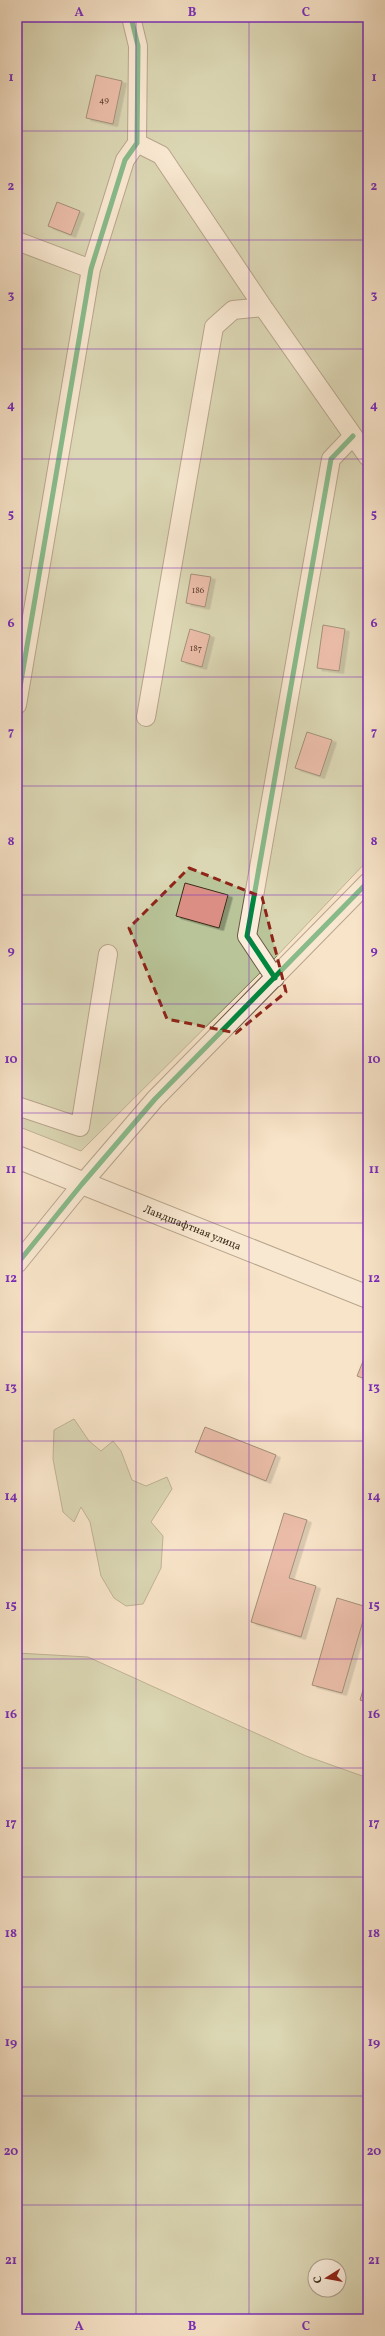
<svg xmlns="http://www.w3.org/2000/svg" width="385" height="2336" font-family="Vollkorn,serif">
  <defs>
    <filter id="shadow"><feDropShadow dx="4.5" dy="2.5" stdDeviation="0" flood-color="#0004"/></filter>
  </defs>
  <rect width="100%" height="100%" fill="#f8e4c9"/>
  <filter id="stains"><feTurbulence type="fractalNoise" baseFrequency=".005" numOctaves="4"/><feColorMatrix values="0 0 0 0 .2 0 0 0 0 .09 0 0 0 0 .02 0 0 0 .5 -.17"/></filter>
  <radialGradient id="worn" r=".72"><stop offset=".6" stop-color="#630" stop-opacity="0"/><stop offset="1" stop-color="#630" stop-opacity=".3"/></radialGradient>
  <path fill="#b9c599" stroke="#7a7859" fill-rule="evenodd" d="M17 17H368V860L274 959 81 1151 17 1126Z
    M74 1419 89 1441 101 1451 113 1441 121 1451 132 1480 146 1486 167 1477 172 1489 151 1522 163 1536 161 1568 143 1604 126 1606 114 1598 101 1576 90 1522 81 1507 74 1522 63 1512 53 1459 54 1430Z
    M17 1653 88 1657 306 1756 368 1778V2319H17ZM315 2266H339V2290H315Z"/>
  <path fill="#db8f84" stroke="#3b2c19" filter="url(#shadow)" d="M96 75 122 81 113 124 86 118Z
    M57 202 80 211 71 235 48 226Z
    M191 574 211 577 205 607 186 603Z
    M323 625 345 629 339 671 317 668Z
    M190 629 210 635 202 667 181 661Z
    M307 732 332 740 320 776 295 768Z
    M185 883 228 895 219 928 176 916Z
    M368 1349V1380L357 1376Z
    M205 1427 276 1455 266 1481 195 1452Z
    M284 1513 307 1520 289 1578 316 1586 301 1637 251 1622Z
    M337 1598 367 1607 342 1693 312 1685Z
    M368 1674V1703L360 1700Z"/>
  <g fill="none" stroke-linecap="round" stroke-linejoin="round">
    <defs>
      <path id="minor" d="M137 143 161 155 263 307 368 457
        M17 241 91 269
        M17 705 91 269 125 160 137 143 138 46 131 17
        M146 717 214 327 233 310 263 307
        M275 978 247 936 331 459 353 436
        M17 1106 80 1127 108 954
        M17 1264 82 1184 155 1099 368 882"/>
      <g id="tertiary">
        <path id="s1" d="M17 1157 368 1297"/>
      </g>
    </defs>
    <use href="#minor" stroke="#6a5a45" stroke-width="20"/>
    <use href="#tertiary" stroke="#6a5a45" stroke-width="24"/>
    <use href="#minor" stroke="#faeddc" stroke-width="18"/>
    <use href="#tertiary" stroke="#faeddc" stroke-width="22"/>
    <defs>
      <path id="cycleway" d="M17 705 91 269 125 160 137 143 138 46 131 17
        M275 978 247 936 331 459 353 436
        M17 1264 82 1184 155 1099 368 882"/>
    </defs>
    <use href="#cycleway" stroke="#faeddc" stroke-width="8"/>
    <use href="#cycleway" stroke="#00873e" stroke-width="5"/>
  </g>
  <path d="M0 0H385V2336H0ZM189 868 262 897 286 992 236 1033 167 1019 129 928Z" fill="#f8e4c9" fill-opacity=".55" fill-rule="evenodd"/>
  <path fill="none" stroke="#8f2418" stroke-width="3" stroke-dasharray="8 5" stroke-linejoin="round" d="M189 868 262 897 286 992 236 1033 167 1019 129 928Z"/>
  <path fill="none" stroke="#7b2cbf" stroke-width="1" stroke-opacity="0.55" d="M136 17V2319M249 17V2319M17 131H368M17 240H368M17 349H368M17 459H368M17 568H368M17 677H368M17 786H368M17 895H368M17 1004H368M17 1113H368M17 1223H368M17 1332H368M17 1441H368M17 1550H368M17 1659H368M17 1768H368M17 1877H368M17 1987H368M17 2096H368M17 2205H368"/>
  <g text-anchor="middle" stroke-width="4" stroke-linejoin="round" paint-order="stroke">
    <g font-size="9" fill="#634534">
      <text x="104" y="103">49</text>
      <text x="198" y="593">186</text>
      <text x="196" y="651">187</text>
    </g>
    <g font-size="11" fill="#3b2c19" stroke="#faeddc">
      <text dy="4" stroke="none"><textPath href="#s1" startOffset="189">Ландшафтная улица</textPath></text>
    </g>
  </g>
  <rect width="385" height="2336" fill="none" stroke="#f8e4c9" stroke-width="44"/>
  <g transform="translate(327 2278) rotate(259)"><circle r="19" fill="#faeddc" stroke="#aea08e"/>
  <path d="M0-3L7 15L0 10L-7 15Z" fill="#8f2418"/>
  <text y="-6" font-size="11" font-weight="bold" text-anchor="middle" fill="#3b2c19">С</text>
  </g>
  <rect x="22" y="22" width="341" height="2292" fill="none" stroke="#7b2cbf" stroke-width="1.5"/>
  <g font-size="13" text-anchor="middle" font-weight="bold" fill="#7b2cbf">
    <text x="79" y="16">A</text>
    <text x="192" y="16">B</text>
    <text x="306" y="16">C</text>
    <text x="11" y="81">1</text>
    <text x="374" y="81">1</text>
    <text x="11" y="190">2</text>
    <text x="374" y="190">2</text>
    <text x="11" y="299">3</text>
    <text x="374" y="299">3</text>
    <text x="11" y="409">4</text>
    <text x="374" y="409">4</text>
    <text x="11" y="518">5</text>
    <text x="374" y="518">5</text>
    <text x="11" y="627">6</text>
    <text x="374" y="627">6</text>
    <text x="11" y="736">7</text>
    <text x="374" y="736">7</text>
    <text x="11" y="845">8</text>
    <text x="374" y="845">8</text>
    <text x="11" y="954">9</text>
    <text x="374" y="954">9</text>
    <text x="11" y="1063">10</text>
    <text x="374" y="1063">10</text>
    <text x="11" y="1173">11</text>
    <text x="374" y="1173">11</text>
    <text x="11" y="1282">12</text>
    <text x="374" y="1282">12</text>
    <text x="11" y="1391">13</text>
    <text x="374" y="1391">13</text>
    <text x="11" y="1500">14</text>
    <text x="374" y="1500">14</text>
    <text x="11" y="1609">15</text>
    <text x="374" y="1609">15</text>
    <text x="11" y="1718">16</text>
    <text x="374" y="1718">16</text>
    <text x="11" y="1827">17</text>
    <text x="374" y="1827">17</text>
    <text x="11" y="1937">18</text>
    <text x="374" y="1937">18</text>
    <text x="11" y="2046">19</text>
    <text x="374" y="2046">19</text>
    <text x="11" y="2155">20</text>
    <text x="374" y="2155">20</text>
    <text x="11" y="2264">21</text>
    <text x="374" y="2264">21</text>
    <text x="79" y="2330">A</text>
    <text x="192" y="2330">B</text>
    <text x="306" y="2330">C</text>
  </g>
  <rect width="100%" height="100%" filter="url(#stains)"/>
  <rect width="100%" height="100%" fill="url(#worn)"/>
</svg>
